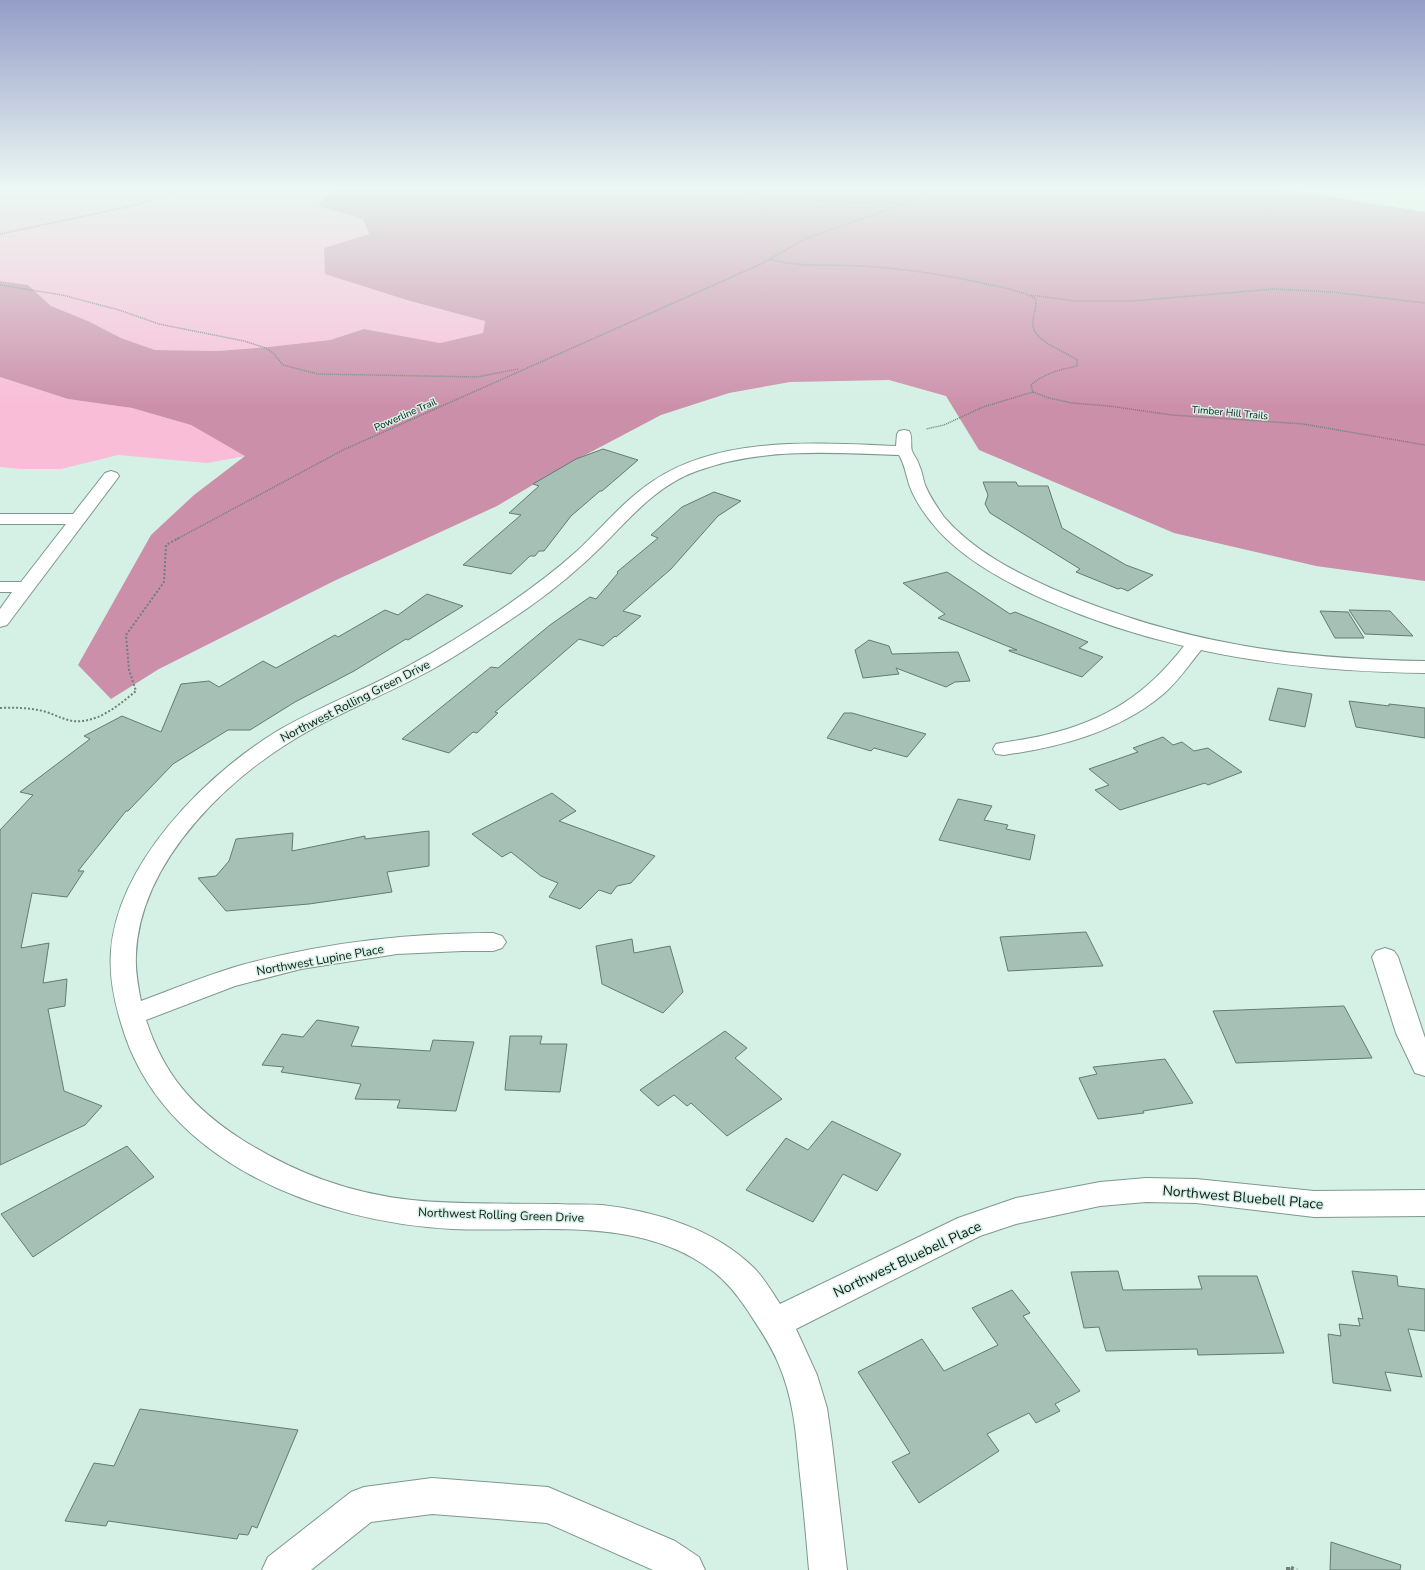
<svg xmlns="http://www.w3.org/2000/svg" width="1425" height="1570" font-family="'Nunito Sans',sans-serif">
  <rect width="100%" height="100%" fill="#d5f0e5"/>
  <path fill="#f9bdd7" d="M0 188H334L319 206 363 219 369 234 324 248 410 301 485 321 483 333 440 343 364 329 330 340 268 347 217 351 155 350 121 338 88 321 51 306 28 285 0 281Z
    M0 377 68 399 132 408 191 425 246 456 207 463 118 455 61 469H21L0 467Z"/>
  <path fill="#cc8faa" d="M1277 188 1425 212V581L1316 566 1174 533 979 450 946 396 889 380 790 382 729 393 661 415 570 463 497 506 334 581 159 669 111 699 78 665 151 535 194 495 245 456 191 425 132 408 68 399 0 377V281L28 285 51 306 88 321 121 338 155 350 217 351 268 347 330 340 364 329 440 343 483 333 485 321 410 301 325 274 324 248 369 234 363 219 318 206 334 188Z"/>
  <path fill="#a6c0b5" stroke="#637c72" d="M603 449 638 460 602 491H600L571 516 544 551H539L535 556H530L511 574 463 565 521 515 509 513 539 486 533 484 576 459Z
    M983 482H1016L1018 486H1048L1062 528 1126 565 1153 575 1128 591 1121 588 1118 589 1076 572 1080 569 990 513 985 504 988 495Z
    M714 492 741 501 718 516 671 569 623 611 641 616 616 637 615 636 603 646 579 639 495 712 498 713 477 733 473 732 449 753 402 739 491 667 498 668 550 625 590 597 596 599 618 573 617 572 658 538 651 535 682 507Z
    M947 572 1010 614 1015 612 1088 642 1079 648 1103 657 1082 677 1009 651V650H1017L938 618 945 614 903 583Z
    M427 594 463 606 408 640 406 639 354 671 295 702 250 730H228L173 764 128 811H126L78 871H84L67 897 32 893 21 948 49 943 43 983 67 979 65 1006 48 1009 64 1091 102 1106 85 1125 0 1165V830L33 795 20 792 90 739 84 736 122 716 161 732 181 684 209 681 219 687 263 661 276 668 335 635 338 637 385 610 398 615Z
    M1349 610 1390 611 1413 636 1365 634Z
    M1320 611 1348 612 1364 638H1335Z
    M869 640 889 646 892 654 958 652 970 681 955 682 946 687 896 668 899 674 863 678 855 650Z
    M1278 688 1312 694 1305 727 1269 720Z
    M1349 701 1389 706V704L1425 708V738L1356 727Z
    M844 713H852L926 734 907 757 874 748 871 751 827 738Z
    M1163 737 1173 745 1182 742 1194 751 1208 748 1242 772 1208 785 1205 783 1120 810 1095 790 1109 785 1089 769 1138 752 1133 748Z
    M552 793 576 811 559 821 655 856 631 883 617 886 611 894 599 890 580 909 549 897 558 883 541 876 511 852 502 857 472 834Z
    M958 799 992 806 984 820 1008 825 1006 829 1035 835 1030 860 939 840Z
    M429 831V866L387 872 392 892 309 904 226 911 198 878 216 876 229 861 236 839 293 833 292 851 365 836V839Z
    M1086 932 1103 966 1008 971 1000 937Z
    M632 939 634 953 670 946 683 992 663 1013 602 984 596 946Z
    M1344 1006 1372 1058 1236 1063 1213 1011Z
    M317 1020 359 1027 351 1046 430 1051 433 1040 474 1042 456 1111 397 1108 400 1100 355 1099 361 1084 281 1072 284 1067 262 1065 282 1034 303 1037Z
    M725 1031 747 1048 735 1058 782 1099 727 1136 691 1103 687 1106 674 1095 658 1106 640 1090Z
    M510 1036H542L540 1044H567L560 1092 505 1090Z
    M1165 1059 1193 1103 1143 1111 1144 1113 1098 1119 1079 1078 1097 1074 1093 1067Z
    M832 1121 901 1154 877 1191 843 1174 813 1222 746 1190 786 1138 808 1150Z
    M127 1146 154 1177 33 1257 1 1214Z
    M1118 1271 1123 1290 1202 1289 1198 1276H1257L1284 1353 1198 1355 1197 1349 1106 1351 1099 1327 1084 1328 1071 1272Z
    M1352 1271 1397 1276 1398 1286 1425 1289V1331L1408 1329 1422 1377 1385 1372 1391 1391 1333 1383 1328 1334 1341 1336 1339 1324 1360 1326 1358 1318 1363 1319Z
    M1012 1290 1030 1313 1023 1316 1080 1391 1055 1404 1060 1411 1036 1423 1029 1413 987 1434 999 1451 919 1503 892 1462 910 1453 858 1372 922 1339 944 1371 998 1345 972 1308Z
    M140 1409 298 1430 257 1528 252 1526 248 1535 239 1534 237 1539 108 1521 106 1526 65 1521 94 1463 114 1466Z
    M1331 1542 1401 1565 1400 1570H1330Z"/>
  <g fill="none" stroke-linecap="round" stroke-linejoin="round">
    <defs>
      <path id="minor" d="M904 430 909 431C913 437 910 445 912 451 914 456 918 460 919 465 922 471 923 479 925 485 930 497 937 507 944 517 974 552 1017 573 1058 591 1181 643 1293 659 1425 661V673C1349 672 1275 666 1201 650 1188 666 1177 683 1161 696 1117 732 1060 747 1004 755L996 754 993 749 996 744C1012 741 1029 739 1045 735 1105 721 1146 695 1184 646 1109 629 979 584 932 523 923 512 915 500 910 487 906 476 905 465 899 455 831 453 762 447 697 471 657 485 631 517 602 546 580 568 557 587 532 605 500 627 467 650 433 669 393 691 350 708 310 730 231 774 140 859 136 955 135 971 138 986 141 1001 173 989 205 976 238 966 321 943 407 933 493 933L502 936 506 942 502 948 493 951H462L397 954 301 969 235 986 146 1020C164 1075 193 1108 241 1139 295 1173 349 1193 412 1200 460 1205 508 1203 557 1204 572 1205 587 1204 602 1205 655 1211 715 1229 754 1268 764 1278 772 1292 780 1304L958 1218 1016 1198 1100 1182 1146 1178 1196 1179 1314 1191 1425 1190V1216L1314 1217 1196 1203 1146 1202 1100 1206 1016 1224 980 1236 796 1329 817 1375 827 1408 832 1443 847 1570H809C806 1535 803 1501 799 1466 796 1432 793 1397 779 1365 771 1345 759 1328 748 1311 738 1296 728 1283 714 1272 640 1214 539 1233 452 1229 320 1222 160 1162 121 1023 114 1000 109 976 111 951 118 863 203 778 274 733 307 713 342 699 377 682 414 664 450 643 485 620 517 599 548 577 577 551 602 528 624 500 653 481 721 435 818 443 896 446L897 434 899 431Z
        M111 471 117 473 119 476 117 479 7 625 0 627V609L12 592H0V582H21L66 524H0V514H73L105 473Z
        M1385 948 1394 951 1398 957 1425 1038V1076L1415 1073 1396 1033 1372 957 1376 951Z
        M432 1478 548 1487 675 1541 699 1557 705 1570H653L547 1523 432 1514 371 1522 311 1570H262L268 1557 351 1492 364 1487Z"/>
    </defs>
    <use href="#minor" stroke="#7f988e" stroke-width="2"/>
    <path stroke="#6e8078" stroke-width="1.5" stroke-dasharray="1 1" stroke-linecap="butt" d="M720 188C781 199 841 204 903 203
      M0 234 136 205 185 188
      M770 259C798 268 829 264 858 266 900 268 941 274 982 283 1000 287 1018 290 1035 298 1038 308 1032 316 1033 326 1035 342 1065 351 1077 360V366C1059 370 1045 373 1031 385L1033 392 983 407 944 425 926 429
      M0 285 62 295 119 310 159 324 244 341 266 348 274 354 283 365 318 374 477 377 518 369
      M1031 295 1075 301H1132L1274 289 1332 292 1425 303
      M1033 392 1049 398 1072 403 1109 406 1172 415 1303 424 1425 445
      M177 539 343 450 761 264 805 239 895 207 938 188"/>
    <path stroke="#6e8078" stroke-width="2" stroke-dasharray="2 2" stroke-linecap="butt" d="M0 708C15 707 29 708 43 711 57 715 68 723 82 721 103 719 120 704 136 691L129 670 126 635 164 582 166 545 179 538"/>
    <path stroke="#6e8078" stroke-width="4" stroke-dasharray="3 3" stroke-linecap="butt" d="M1288 1570V1567L1297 1570"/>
    <use href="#minor" fill="#fff" fill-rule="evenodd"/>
  </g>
  <linearGradient id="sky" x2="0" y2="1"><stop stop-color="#949dc7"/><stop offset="0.46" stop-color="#ecf8f3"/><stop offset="1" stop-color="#ecf8f3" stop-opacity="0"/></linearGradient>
  <rect width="1425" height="408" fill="url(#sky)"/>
  <g text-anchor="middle" stroke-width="3" stroke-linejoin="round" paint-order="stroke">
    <g font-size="10" fill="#0f1915" stroke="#d5f0e5">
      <text transform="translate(1230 412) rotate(5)" y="4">Timber Hill Trails</text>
      <text transform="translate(405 414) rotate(-24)" y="4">Powerline Trail</text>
    </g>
    <g font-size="12" fill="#0f1915" stroke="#d5f0e5">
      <text transform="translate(355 701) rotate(-27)" y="4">Northwest Rolling Green Drive</text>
      <text transform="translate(320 960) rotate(-10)" y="4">Northwest Lupine Place</text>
      <text transform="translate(501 1215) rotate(2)" y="4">Northwest Rolling Green Drive</text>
    </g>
    <g font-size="14" fill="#0f1915" stroke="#d5f0e5">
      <text transform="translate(1243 1197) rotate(5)" y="5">Northwest Bluebell Place</text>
      <text transform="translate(907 1259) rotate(-25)" y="5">Northwest Bluebell Place</text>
    </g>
  </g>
</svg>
